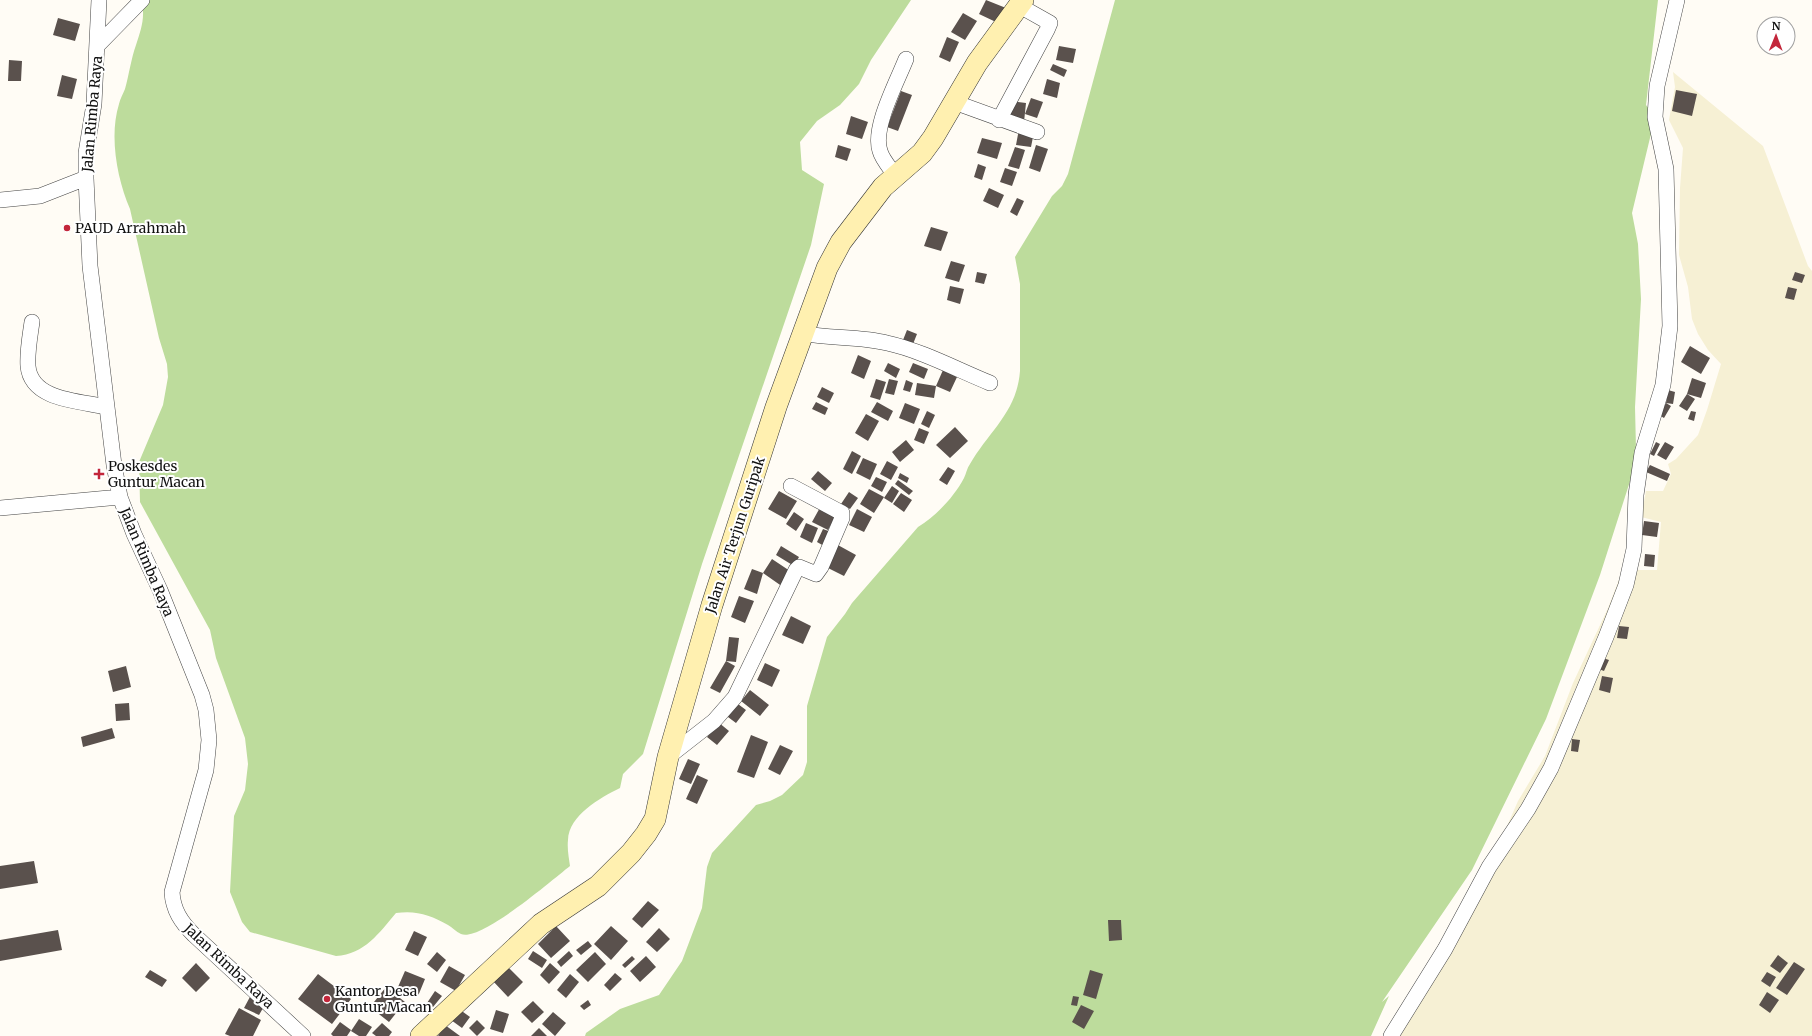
<svg xmlns="http://www.w3.org/2000/svg" width="1812" height="1036" font-family="Merriweather,serif">
  <rect width="100%" height="100%" fill="#fffcf5"/>
  <path fill="#f6f0d4" d="M1673 72 1763 146 1808 266 1812 271V1036H1384L1467 918 1518 801 1545 756 1573 683 1608 608 1622 572 1635 570H1657L1661 522 1641 517 1646 491H1663L1671 474 1668 464 1676 459 1698 435 1707 410 1721 364 1708 350 1698 334 1692 319 1688 287 1679 255 1680 188 1683 148 1669 120 1675 87Z"/>
  <path fill="#bddc9c" d="M141 0H911L871 60 859 84 840 105 817 121 800 142 802 170 824 184 811 245 702 564 643 754 623 774 620 788C600 798 569 815 568 840 567 849 569 858 570 866 552 880 481 942 461 934 456 932 452 927 448 925 431 915 416 910 396 913 379 933 365 954 336 956L250 932 242 922 230 892 234 816 245 790 248 764 245 738 216 658 210 630 140 502 139 462 163 405 168 377 167 364 159 338 130 209C117 179 109 136 119 104 120 99 123 94 125 89 129 75 131 59 136 45 141 30 146 16 141 0Z
    M1115 0H1658L1646 105 1655 117 1632 213 1638 244 1641 299 1635 407 1636 449 1632 475 1600 575 1546 719 1472 870 1382 1002 1389 996 1371 1036H585L586 1033 620 1009 659 995 682 961 702 908 707 867 712 853 756 805 770 801 782 795 803 775 807 762V706L827 637 845 614 852 603 918 527C936 516 954 497 964 478 966 474 967 468 970 464 989 431 1017 412 1020 371V284L1015 257 1052 196 1062 186 1068 174Z"/>
  <path fill="#5a514d" d="M986 0 1006 8 998 23 979 14Z
    M963 13 977 21 965 40 951 32Z
    M58 18 80 24 75 41 53 35Z
    M947 37 959 42 950 62 939 57Z
    M1059 46 1076 49 1073 63 1056 60Z
    M9 60 22 61 21 81H8Z
    M1053 64 1067 70 1064 77 1050 70Z
    M62 75 77 79 72 99 57 96Z
    M1047 79 1060 83 1057 98 1043 94Z
    M1676 90 1697 94 1692 116 1672 111Z
    M901 91 912 95 898 131 887 127Z
    M1031 98 1043 102 1037 118 1025 114Z
    M1011 101 1026 103 1024 122 1009 120Z
    M851 116 868 122 862 139 846 134Z
    M1019 129 1034 132 1031 147 1016 145Z
    M982 138 1002 143 997 159 977 153Z
    M838 145 851 149 847 161 835 157Z
    M1036 145 1048 149 1040 172 1029 168Z
    M1015 147 1025 150 1019 169 1008 166Z
    M978 164 986 167 982 180 974 177Z
    M1005 168 1017 172 1012 186 1000 182Z
    M989 188 1004 195 998 208 983 201Z
    M1017 198 1024 201 1017 216 1010 212Z
    M931 227 948 232 941 251 924 246Z
    M951 261 965 265 959 282 945 278Z
    M977 272 987 274 984 284 975 282Z
    M1795 272 1805 275 1802 283 1792 280Z
    M950 286 964 289 960 304 947 300Z
    M1788 287 1797 289 1794 300 1785 298Z
    M907 330 917 334 913 344 903 340Z
    M1690 346 1710 358 1701 374 1681 362Z
    M858 355 871 361 864 379 851 373Z
    M888 363 900 369 896 378 884 371Z
    M913 363 928 369 924 379 909 372Z
    M943 370 957 377 950 392 936 386Z
    M1692 378 1706 383 1701 398 1687 394Z
    M876 379 886 382 880 400 870 397Z
    M889 379 898 381 894 395 885 393Z
    M906 380 913 383 910 392 903 390Z
    M917 383 936 386 934 398 915 395Z
    M822 387 834 393 829 403 817 397Z
    M1668 390 1675 392 1673 404 1666 403Z
    M1687 394 1695 399 1687 411 1679 406Z
    M816 402 828 408 825 415 812 409Z
    M877 402 893 411 888 421 871 412Z
    M905 403 920 409 914 424 899 418Z
    M1666 403 1671 406 1664 418 1659 415Z
    M927 411 935 415 929 428 921 424Z
    M1691 411 1696 412 1694 421 1688 419Z
    M866 414 879 421 868 441 855 433Z
    M955 427 968 441 950 458 936 445Z
    M919 428 929 432 924 444 914 440Z
    M906 440 914 450 900 462 892 452Z
    M1656 442 1660 444 1654 456 1650 454Z
    M1665 442 1674 447 1666 460 1657 455Z
    M852 451 861 456 852 474 843 469Z
    M863 458 877 464 870 480 856 473Z
    M887 461 898 467 891 480 880 474Z
    M1650 465 1670 474 1667 481 1646 472Z
    M948 467 955 471 947 485 939 480Z
    M818 471 832 483 825 491 811 479Z
    M900 473 909 478 907 483 898 478Z
    M876 477 887 482 882 492 871 486Z
    M898 480 913 491 909 495 895 484Z
    M892 486 899 491 892 503 884 498Z
    M869 489 884 497 874 513 860 504Z
    M779 491 797 501 786 519 768 509Z
    M849 492 858 498 850 509 841 504Z
    M901 493 912 500 904 512 893 504Z
    M822 504 837 513 828 530 812 522Z
    M857 509 872 517 864 532 849 525Z
    M794 512 804 519 796 531 786 524Z
    M1644 521 1659 523 1657 537 1642 535Z
    M806 523 818 528 812 543 800 537Z
    M823 529 831 532 824 546 817 542Z
    M836 544 856 555 844 576 824 566Z
    M781 546 799 557 794 566 776 555Z
    M1645 554 1655 555 1654 567 1644 566Z
    M772 559 793 573 783 587 763 573Z
    M752 569 763 573 757 594 744 589Z
    M739 596 754 601 745 623 731 617Z
    M791 616 811 626 803 644 782 635Z
    M1619 626 1629 627 1627 639 1617 638Z
    M729 637 739 638 736 662 726 661Z
    M1600 657 1609 660 1604 671 1596 668Z
    M726 661 735 666 720 693 710 688Z
    M765 663 780 670 772 687 757 680Z
    M126 666 131 687 113 692 108 671Z
    M1602 676 1613 678 1610 693 1599 690Z
    M750 690 769 705 760 716 741 701Z
    M734 701 746 710 736 723 724 714Z
    M129 703 130 720 116 721 115 704Z
    M718 722 729 731 717 745 707 737Z
    M112 728 115 738 83 747 81 737Z
    M751 735 768 742 754 778 737 772Z
    M1572 739 1580 740 1578 752 1571 751Z
    M780 745 793 751 780 775 768 769Z
    M688 759 700 764 691 784 679 779Z
    M697 775 708 780 697 804 686 799Z
    M34 861 38 883 0 889V866Z
    M648 901 659 910 642 928 632 919Z
    M1108 920H1121L1122 940 1109 941Z
    M556 926 570 941 551 958 538 944Z
    M611 926 628 941 611 960 594 944Z
    M659 928 670 939 657 952 646 942Z
    M58 930 62 950 0 961V940Z
    M414 931 427 937 418 956 405 950Z
    M588 941 592 946 581 955 576 950Z
    M533 951 547 960 542 968 528 959Z
    M569 951 573 956 561 967 557 962Z
    M437 952 446 960 437 972 427 964Z
    M595 952 606 964 588 982 576 970Z
    M1778 955 1788 963 1780 973 1770 966Z
    M632 956 635 959 625 968 622 965Z
    M646 956 656 967 640 982 630 971Z
    M1794 962 1805 969 1787 995 1776 988Z
    M196 963 210 978 196 992 182 978Z
    M550 963 560 972 549 984 540 975Z
    M449 966 465 975 456 991 440 982Z
    M507 966 523 982 508 997 492 980Z
    M150 970 167 980 162 987 145 977Z
    M1090 970 1103 974 1096 999 1083 995Z
    M405 971 425 979 418 996 398 987Z
    M1767 972 1776 977 1770 987 1761 981Z
    M615 973 622 979 610 991 604 985Z
    M318 974 351 999 332 1024 298 999Z
    M570 974 579 982 566 998 557 990Z
    M386 987 405 1002 389 1022 370 1007Z
    M435 991 442 996 433 1007 427 1003Z
    M1767 992 1779 1000 1770 1013 1759 1005Z
    M251 995 266 1003 259 1015 244 1008Z
    M1073 996 1079 997 1077 1006 1071 1005Z
    M588 1000 591 1005 584 1010 580 1006Z
    M533 1001 544 1012 532 1023 521 1012Z
    M1081 1005 1094 1011 1084 1029 1072 1022Z
    M239 1008 261 1020 253 1036H230L225 1034Z
    M459 1009 470 1017 462 1028 451 1020Z
    M496 1010 509 1014 503 1033 490 1029Z
    M553 1012 566 1023 555 1036 542 1024Z
    M359 1019 372 1027 366 1036H359L351 1031Z
    M477 1020 485 1028 477 1036 469 1028Z
    M340 1022 351 1030 347 1036H333L331 1034Z
    M382 1023 392 1032 389 1036H376L372 1033Z
    M445 1025 460 1036H438Z
    M539 1028 547 1036H531Z"/>
  <g fill="none" stroke-linecap="round" stroke-linejoin="round">
    <defs>
      <path id="street" d="M99 0 94 104 86 153V178L90 266 114 465 120 497 134 534 160 590 202 695 206 710 209 740 206 770 172 892C173 910 181 922 194 935L303 1036
        M98 45 142 0
        M954 102 1037 132
        M999 120 1047 30 1050 23 1018 5
        M895 175C890 168 882 159 880 151 872 128 897 82 906 59
        M0 200 40 196 86 178
        M32 322C30 336 27 352 28 366 31 401 81 401 107 407
        M802 333C830 339 859 336 887 343 920 350 958 370 990 383
        M0 508 120 497
        M668 757 714 721 735 697 796 570 799 567 816 574 821 567 842 518V513L791 486
        M1391 1036 1445 949 1489 867 1528 809 1551 768 1606 637 1626 585 1634 549 1636 495 1642 453 1663 385 1670 326 1666 169 1655 117 1657 86 1677 0"/>
      <path id="secondary" d="M421 1036 541 924 598 886 631 853 646 834 655 819 668 757 712 605 776 407 827 268 841 242 883 187 922 153 933 138 977 63 1023 0"/>
    </defs>
    <use href="#street" stroke="#444" stroke-width="16"/>
    <use href="#secondary" stroke="#333" stroke-width="22"/>
    <use href="#street" stroke="#fff" stroke-width="15"/>
    <use href="#secondary" stroke="#fff0b0" stroke-width="21"/>
  </g>
  <g fill="#c3263a" stroke="#fff" stroke-width="1.5">
    <circle cx="67" cy="228" r="4"/>
    <path d="M97 468h4v4h4v4h-4v4h-4v-4h-4v-4h4z"/>
    <circle cx="327" cy="999" r="4"/>
  </g>
  <g text-anchor="middle" stroke-width="4" stroke-linejoin="round" paint-order="stroke">
    <g font-size="14" fill="#111" stroke="#fff">
      <text transform="translate(92 114) rotate(-85)" y="5">Jalan Rimba Raya</text>
      <text transform="translate(735 535) rotate(-72)" y="5">Jalan Air Terjun Guripak</text>
      <text transform="translate(147 562) rotate(67)" y="5">Jalan Rimba Raya</text>
      <text transform="translate(229 966) rotate(43)" y="5">Jalan Rimba Raya</text>
    </g>
    <g font-size="14" fill="#111" stroke="#fff" text-anchor="start">
      <text x="75" y="233">PAUD Arrahmah</text>
      <text x="108" y="471">Poskesdes<tspan x="108" dy="16">Guntur Macan</tspan></text>
      <text x="335" y="996">Kantor Desa<tspan x="335" dy="16">Guntur Macan</tspan></text>
    </g>
  </g>
  <g transform="translate(1776 36) rotate(1)"><circle r="19" fill="#ffffff" stroke="#a0a0a0"/>
  <path d="M0-3L7 15L0 10L-7 15Z" fill="#c3263a"/>
  <text y="-6" font-size="11" font-weight="bold" text-anchor="middle" fill="#111111">N</text>
  </g>
</svg>
